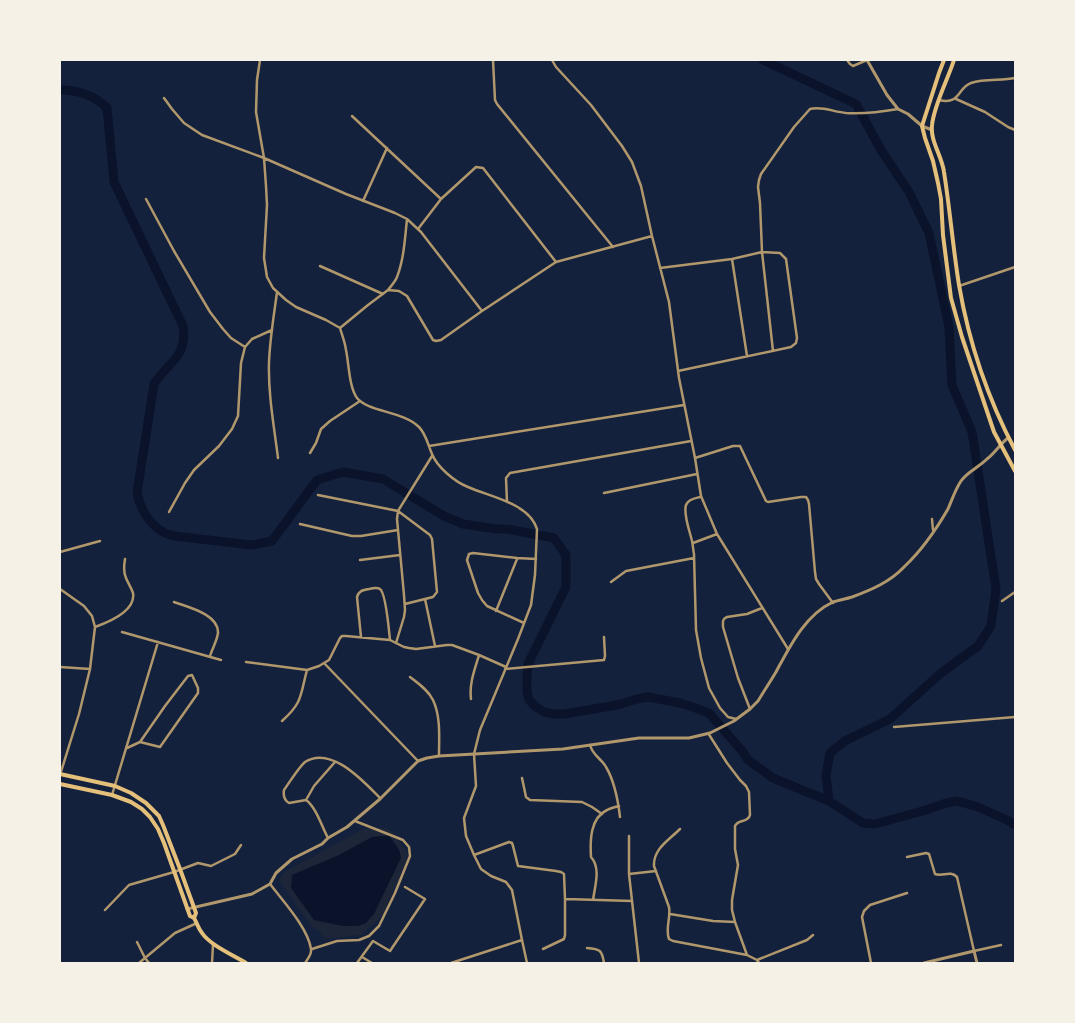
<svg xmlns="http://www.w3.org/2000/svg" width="1075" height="1023" font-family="Cabin,sans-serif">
  <rect width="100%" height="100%" fill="#14213d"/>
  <path fill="#1d2539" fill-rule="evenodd" d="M386 828 395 834 408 855 399 880 383 915 361 935 325 939 318 930 312 927 279 880 286 871 363 829ZM389 836 400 851 374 914 365 923 358 926 339 855 372 837Z"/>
  <path fill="#0b132b" d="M382 836H389C395 843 400 849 401 858L374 914 366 923 358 926H343L314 920 291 888 292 875 339 855 372 837Z"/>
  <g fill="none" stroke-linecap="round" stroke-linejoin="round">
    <path stroke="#0b132b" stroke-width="9" d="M763 60 856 104 881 150 909 192 929 233 949 327 952 385 972 432 996 589 991 626 978 646 941 673 890 719 845 741 830 753 826 775 829 801
      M60 90C79 90 94 95 107 108L114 182 183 326C188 357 168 362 154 384L137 493C140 508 149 524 163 532 166 534 171 535 174 536L252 545 272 541 317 480 343 472 383 479 444 516 463 524 496 529H507L554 538 566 555V587L528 664 527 676V691L529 700 536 707 544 712 554 714H564L617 705 637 699 648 697 680 703 690 706 709 713 743 752 748 760 773 778 829 801 863 823 875 824 926 810 946 803 957 801 978 807 1007 820 1015 825"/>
    <path stroke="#b1986c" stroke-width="2.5" d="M260 60 257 80 256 112 264 158 266 186 267 205 264 258 267 277 273 288 286 300 296 307 326 320 340 328C342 335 345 342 346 350 349 364 349 387 357 398 368 412 403 411 419 427 426 434 428 445 432 454 437 467 455 482 468 487 490 497 529 503 537 529L535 575 531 605 518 639 480 730 474 754 476 786 464 818 466 836 474 855 481 869 491 876 506 882 512 890 522 940 451 963
      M493 60 495 100 497 104 613 247
      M552 60 556 67 591 105 622 146 632 162 641 186 652 236 669 302 679 378 695 458 701 496 717 534 788 649
      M847 60 850 64 853 66 867 60
      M164 98 172 109 184 123 202 135 264 158 346 194 395 213 407 219C405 238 404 259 397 277 395 282 391 286 388 290
      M956 99 985 112 1008 127 1015 130
      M939 100C961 105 957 88 971 83 985 78 1001 81 1015 78
      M352 116 441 199 418 229
      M146 199 174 251 210 312 223 329 231 338 245 347
      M441 199 476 167 483 168 556 262
      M363 201 387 148
      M407 219 421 232 482 311
      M732 259 747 356
      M320 266 383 294
      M660 268 732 259 762 252 780 253 786 259 797 338 796 343 791 347 678 371
      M959 286 1015 267
      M277 292C274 315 270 338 269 362 268 394 274 426 278 458
      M340 328 368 305 388 290 399 291 407 296 433 340 436 341 441 340 482 311 556 262 652 236
      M773 351 762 252 760 203 758 187 759 180 761 174 794 127 810 109C822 106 834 112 846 113 863 114 881 112 898 109
      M429 446 684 405
      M310 453 316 443 321 429 330 421 360 401
      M695 458 733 446H740L766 501 768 502 801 497H806L808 500 809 504 815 572 816 579 819 584 833 603
      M604 493 697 474
      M318 495 398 511 430 535 432 539 437 592 433 597 405 604
      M700 497C696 498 688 499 686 505 683 514 690 532 692 541 693 545 693 549 694 554L696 630 701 658 709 688 720 708 728 717 736 719
      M507 502 506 478 510 473 691 441
      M169 512 185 483 194 470 219 446 232 429 238 416 241 363 245 347 252 339 272 330
      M932 519 933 530
      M300 524 352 536H361L398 530
      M693 543 717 534
      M60 552 100 541
      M360 560 400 555
      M611 582 626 571 694 558
      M60 589 84 606 92 616 95 627 90 669 79 714 60 775
      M425 599 435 646
      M1002 601 1015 592
      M174 602C187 607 219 614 218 633 217 641 212 649 210 656
      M496 611 517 559
      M524 623 487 606 482 600 478 593 467 560 469 554 473 553 517 558 536 559
      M95 627C109 622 136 611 133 593 131 587 128 583 126 578 123 572 124 565 125 559
      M122 632 221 660
      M361 637 357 597C359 591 362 590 369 589 373 588 377 587 380 589 386 593 389 631 390 640
      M396 643 404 617 405 610 404 595 397 519 398 511 432 456
      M246 662 307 670 319 666 329 660 340 638 342 636H346L390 640 404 647 409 648 416 649 447 645H452L479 655 506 667
      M324 663 418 761
      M60 667 90 669
      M505 669 604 660 605 656 604 637
      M410 677C418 683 428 690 433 700 441 717 439 738 439 756
      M471 699C469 683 475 669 479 655
      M750 709 738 678 723 627C723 622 722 619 727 617L747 614 762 608
      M282 721C303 702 300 696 307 670
      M894 727 1015 717
      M708 733 727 763 740 780 746 786 749 792 750 815C748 823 738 819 735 826V849L738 865 732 900V910L735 922 747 955
      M590 745C593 756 601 758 606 767 615 782 618 800 620 817
      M127 748 140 742 160 747 198 693V688L192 675 188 676 165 706 140 742
      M522 778 526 797 530 800 582 802 592 807 602 814
      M112 795 158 642
      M306 800 314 786 335 762
      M680 829C669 840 653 849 654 866L669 907C671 918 665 929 669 939L673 941 747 955 757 960 759 963
      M629 836V874L639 963
      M328 838C322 827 316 807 306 800L289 803C284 800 283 796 284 790 289 783 299 767 305 762 331 745 364 782 380 798
      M474 855 509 842 512 843 513 846 518 866 556 871 561 872 564 874 565 899V935L564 939 543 949
      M907 857 926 853 929 854 935 874C943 877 950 870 957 877L974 951 1001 945
      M629 874 656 871
      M270 884C283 901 308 928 311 949 312 954 308 959 305 963
      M566 899 632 901
      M593 900C595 886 601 868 591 857 590 841 590 818 607 810 611 808 615 807 619 806
      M105 910 129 885 174 872 198 863 211 866 235 854 241 845
      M670 914 713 921 735 922
      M522 940 527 963
      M137 942 145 958 149 963
      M587 948C600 949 602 950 604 963
      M312 949 337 941 359 940 369 936 379 926 395 893 410 856 409 847 403 840 355 821
      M362 957 372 963
      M757 960 807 940 813 935
      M139 963 175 933 197 923
      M212 963 213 945
      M357 963 373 941 390 951 425 899 405 887
      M871 963 862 917 864 911 870 905 907 893"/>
    <path stroke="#b1986c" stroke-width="3" d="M867 60 887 95 898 109 908 114 922 126 932 130
      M187 909 252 894 270 884 276 873 292 859 322 844 328 838 347 827 380 799 418 761 427 758 439 756 563 749 639 738H689L710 733 734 721 750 709 758 701C764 691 770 682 776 672 790 646 805 615 833 602 839 600 846 599 852 597 871 590 890 582 904 567 920 552 937 528 948 509 952 500 955 490 961 481 967 472 979 467 987 459 995 453 1000 444 1008 438
      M924 963 974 951 977 963"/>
    <path stroke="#e5c07b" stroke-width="4" d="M60 774 115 786 131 793 146 803 159 816 163 825 180 869 196 913 194 918
      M60 784 112 795 131 802 142 809 150 817 158 829 164 843 190 916 194 918C197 923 198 928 202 933 210 945 233 955 246 963"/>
    <path stroke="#e5c07b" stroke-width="4" d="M944 60 939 73 922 126 925 138 933 161 938 183 941 199 943 235 951 298 962 337 994 432 1015 471
      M954 60C948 79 934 105 932 125 930 141 942 156 944 172 950 210 953 248 959 285 969 343 988 399 1015 450"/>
  </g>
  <rect width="1075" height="1023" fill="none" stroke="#f6f1e7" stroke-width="122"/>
</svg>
